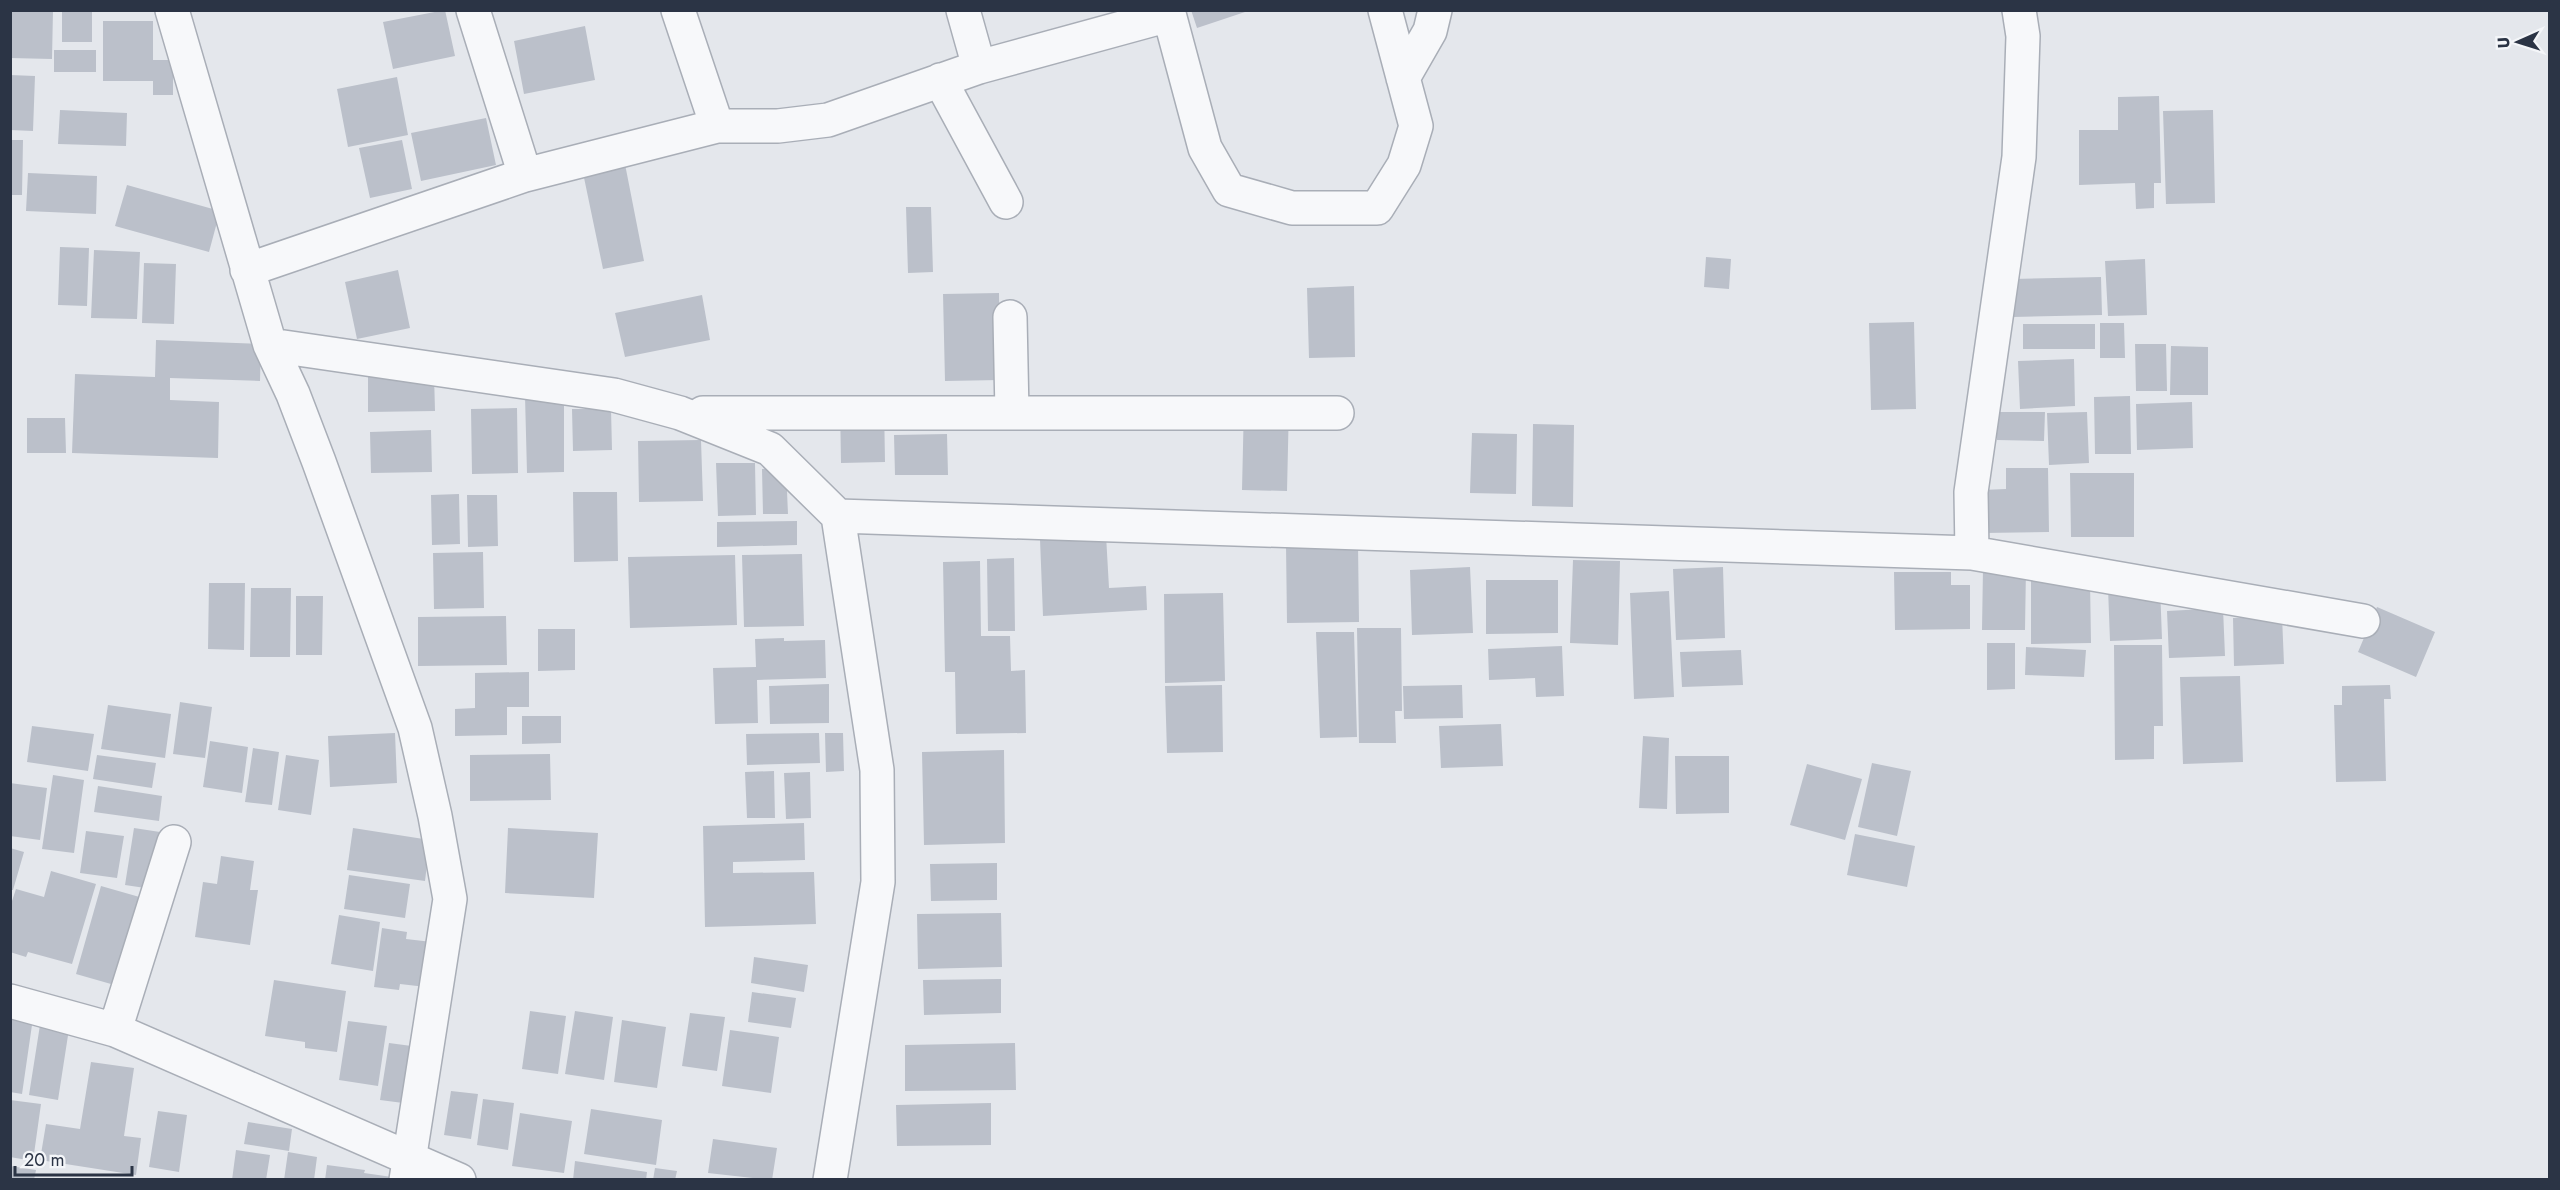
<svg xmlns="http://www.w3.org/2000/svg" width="2560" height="1190" font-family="Jost,sans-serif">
  <rect width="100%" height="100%" fill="#e4e7ec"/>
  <path fill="#bbc0ca" d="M10 10H53L52 59 10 58Z
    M62 10H92V42H62Z
    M445 10 455 56 393 69 383 22Z
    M1191 10H1247L1248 11 1197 28Z
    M103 21H153V60H173V95H153V81H103Z
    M585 26 595 80 524 94 514 41Z
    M54 50H96V72H54Z
    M10 75 35 76 33 131 10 130Z
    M397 77 408 135 348 147 337 89Z
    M2159 96 2161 183H2154V208L2136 209 2135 183 2079 185V130H2118V97Z
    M60 110 127 113 126 146 58 144Z
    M2213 110 2215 203 2166 204 2163 111Z
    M486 118 496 165 421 181 411 133Z
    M10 140H23L22 195H10Z
    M402 140 412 189 370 198 359 148Z
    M624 159 644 261 603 269 582 168Z
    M28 173 97 176 96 214 26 211Z
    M127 185 220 211 209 252 115 226Z
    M906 207H931L933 272 908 273Z
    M60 247 89 248 87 306 58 305Z
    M94 250 140 252 137 319 91 318Z
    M1706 257 1731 259 1729 289 1704 287Z
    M2145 259 2147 315 2108 316 2105 261Z
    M144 263 176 264 174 324 142 323Z
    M398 270 410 328 357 339 345 282Z
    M2101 277 2102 315 2013 317 2012 279Z
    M1354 286 1355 357 1309 358 1307 288Z
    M999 293 1000 380 945 381 943 294Z
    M702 295 710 340 625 357 615 313Z
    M1914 322 1916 409 1871 410 1869 323Z
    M2100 323H2124L2125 358H2100Z
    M2023 324H2095V349H2023Z
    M156 340 261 344 260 381 170 378V400L219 402 218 458 72 453 75 374 155 377Z
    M2135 344H2166L2167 391H2136Z
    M2171 346 2208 347V395H2170Z
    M2074 359 2075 406 2020 409 2018 361Z
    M434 374 435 411 368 412V375Z
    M564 395V472L527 473 525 396Z
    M2130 396 2131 454H2095L2094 397Z
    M2192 402 2193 448 2137 450 2136 404Z
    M1244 403 1289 404 1287 491 1242 490Z
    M840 404H884L885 462 841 463Z
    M517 408 518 473 472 474 471 409Z
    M572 409H611L612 450 573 451Z
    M1997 412H2045L2044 441 1997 440Z
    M2087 412 2089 463 2049 465 2047 413Z
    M27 418H65L66 453H27Z
    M1533 424 1574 425 1573 507 1532 506Z
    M431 430 432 472 371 473 370 432Z
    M1472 433 1517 434 1516 494 1470 493Z
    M947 434 948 475H895L894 435Z
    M701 440 703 501 639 502 638 441Z
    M716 463H755L756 515 718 516Z
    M786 468 788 514H763L762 469Z
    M2006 468H2048L2049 532 1983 533 1982 490 2006 489Z
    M2070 473H2134V537H2071Z
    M573 492H617L618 561 574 562Z
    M459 494 460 544 432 545 431 495Z
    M467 495H497L498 546 468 547Z
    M797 521V545L717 547V522Z
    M1106 535 1109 588 1146 586 1147 610 1043 616 1040 539Z
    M1358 544 1359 622 1287 623 1286 545Z
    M483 552 484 608 434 609 433 553Z
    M802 554 804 626 744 627 742 555Z
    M735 555 737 625 630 628 628 557Z
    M1014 558 1015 631H988L987 559Z
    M1573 560 1620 561 1618 645 1570 643Z
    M980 561 981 636H1010L1011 671 1025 670 1026 733 956 734 955 672H945L943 562Z
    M1470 567 1473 633 1412 635 1410 570Z
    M1723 567 1725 638 1676 640 1673 569Z
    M2026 567 2025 630H1982L1983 568Z
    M1894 572H1951V585H1970V629L1895 630Z
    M1486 580H1558V633L1486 634Z
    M2090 580 2091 643 2031 644V581Z
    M209 583H245L244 650 208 649Z
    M2160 586 2162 639 2110 641 2108 588Z
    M251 588H291L290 657H250Z
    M1669 591 1674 697 1634 699 1630 593Z
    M1223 593 1225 681 1165 683 1164 594Z
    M296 596H323L322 655H296Z
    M2377 607 2435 632 2416 677 2358 652Z
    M2223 608 2225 656 2169 658 2167 611Z
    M506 616 507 665 418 666V617Z
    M2282 616 2284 664 2234 666 2233 618Z
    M1357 628H1401L1402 711H1395L1396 743H1359Z
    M538 629H575V670L538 671Z
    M1316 632H1354L1357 737 1320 738Z
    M784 638V641L825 640 826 678 757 680 758 723 715 724 713 668 756 667 755 639Z
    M1987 643H2015V689L1987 690Z
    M2114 645H2162L2163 726H2154V759L2115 760Z
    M1562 646 1564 696 1536 697 1535 678 1489 680 1488 649Z
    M2026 647 2086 650 2084 677 2025 675Z
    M1741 650 1743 685 1682 687 1680 652Z
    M529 672V707H507V735L455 736V709L475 708V673Z
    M2240 676 2243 762 2183 764 2180 677Z
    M829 684V723L770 724 769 686Z
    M1222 685 1223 752 1167 753 1165 686Z
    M1462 685 1463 718 1404 719 1403 686Z
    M2390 685 2391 699H2384L2386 781 2336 782 2334 705H2342V686Z
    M180 702 212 707 205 758 173 754Z
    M108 705 171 714 165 758 101 749Z
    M522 716H561V743L522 744Z
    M1501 724 1503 766 1441 768 1439 726Z
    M32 726 94 734 88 771 27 762Z
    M395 733 397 783 330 787 328 736Z
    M819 733 820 763 747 765 746 734Z
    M825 733H843L844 771 826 772Z
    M1643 736 1669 738 1667 809 1639 808Z
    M210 741 248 747 242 793 203 787Z
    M253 748 279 752 272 805 245 802Z
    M1004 750 1005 843 924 845 922 752Z
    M550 754 551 800 470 801V755Z
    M97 755 156 763 152 788 93 779Z
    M286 755 319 760 311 815 278 810Z
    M1675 756H1729V813L1676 814Z
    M1872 763 1911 771 1897 836 1858 827Z
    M1807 764 1862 779 1845 840 1790 825Z
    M774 771 775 818H747L745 772Z
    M810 772 811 818 786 819 784 773Z
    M53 775 84 780 74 853 42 849Z
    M10 783 47 788 40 840 10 836Z
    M98 786 162 796 159 821 94 812Z
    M804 823 805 860 733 862V873L814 872 816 924 705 927 703 826Z
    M134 828 160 832 152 889 125 885Z
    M353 828 430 840 425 881 347 870Z
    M508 828 598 833 594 898 505 893Z
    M86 831 124 836 117 878 80 873Z
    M1855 834 1915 846 1907 887 1847 875Z
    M10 848 24 852 13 890H10Z
    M221 856 254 861 250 890H258L250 945 195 937 203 882 217 884Z
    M997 863V900L931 901 930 864Z
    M51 871 96 884 72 964 28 952 26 957 10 952V907L16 889 44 897Z
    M349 875 410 884 405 918 344 909Z
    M101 886 143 898 118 986 76 974Z
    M1001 913 1002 967 918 969 917 914Z
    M339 915 380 922 373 971 331 964Z
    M382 928 407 932 406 939 432 942 426 987 400 984 399 990 374 987Z
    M754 957 808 965 804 992 751 983Z
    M1001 979V1013L924 1015 923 980Z
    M274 980 346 991 337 1052 305 1048V1042L265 1036Z
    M752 992 796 998 791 1028 748 1022Z
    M530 1011 566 1016 558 1074 522 1069Z
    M575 1011 613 1017 604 1080 565 1074Z
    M690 1013 725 1017 717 1071 682 1066Z
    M10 1015 33 1018 22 1094 10 1092Z
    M622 1020 666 1027 657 1088 614 1082Z
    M348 1021 387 1026 378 1086 339 1080Z
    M40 1025 69 1029 58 1100 29 1095Z
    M730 1030 779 1037 771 1093 722 1086Z
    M389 1043 419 1047 411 1104 380 1100Z
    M1015 1043 1016 1090 905 1091V1045Z
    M91 1062 134 1068 124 1136 141 1138 136 1175 40 1160 46 1124 80 1129Z
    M451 1091 478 1094 471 1139 444 1135Z
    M483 1099 514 1103 508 1150 477 1145Z
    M10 1100 41 1104 33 1161 10 1157Z
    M991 1103V1145L897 1146 896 1105Z
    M591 1109 662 1120 656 1165 584 1154Z
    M158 1111 187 1115 179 1172 149 1167Z
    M520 1113 572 1121 564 1173 512 1166Z
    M248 1122 292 1129 289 1151 244 1144Z
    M713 1139 777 1148 772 1180 708 1173Z
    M236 1150 270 1155 266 1180H232Z
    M288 1152 317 1157 314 1180H284Z
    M575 1161 647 1172 646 1180H573Z
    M327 1165 365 1170 364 1173 392 1177 391 1180H325Z
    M10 1166 36 1170 34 1180H10Z
    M655 1168 677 1171 675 1180H653Z"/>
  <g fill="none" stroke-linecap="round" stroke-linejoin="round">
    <defs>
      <path id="street" d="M172 10 270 345 293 394 319 462 415 728 435 816 450 899 406 1180
        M473 10 525 175
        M678 10 717 126
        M963 10 979 67 1169 15
        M1168 10 1205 148 1229 190 1292 208H1377L1404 165 1416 126 1385 10
        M1403 78 1430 31 1435 10
        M940 80 1006 202
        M247 270 525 175 717 126H778L828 120 979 67
        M1010 317 1012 413
        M270 345 614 395 680 413 770 449 838 516 877 770 878 882 830 1180
        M703 413H1337
        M838 516 1972 553 1971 492 2019 157 2023 36 2019 10
        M1972 553 2363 621
        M10 1001 115 1030 459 1180
        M115 1030 174 842"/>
    </defs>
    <use href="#street" stroke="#a9aeb7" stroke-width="36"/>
    <path stroke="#c2c5cb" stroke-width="4" stroke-dasharray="4.5 4.5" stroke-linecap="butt" d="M2550 66V67"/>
    <use href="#street" stroke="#f7f8fa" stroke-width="33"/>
  </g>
  <rect width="2560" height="1190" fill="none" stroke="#2b3445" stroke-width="24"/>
  <g transform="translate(2518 42) rotate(267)" stroke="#f4f6f9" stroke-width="4.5" paint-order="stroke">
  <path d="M0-4.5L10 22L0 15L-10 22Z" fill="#2b3445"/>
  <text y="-9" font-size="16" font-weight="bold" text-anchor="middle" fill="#2b3445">U</text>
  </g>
  <path d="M15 1166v9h117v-9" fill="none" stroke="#2b3445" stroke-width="3"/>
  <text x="24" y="1166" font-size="18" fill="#2b3445" stroke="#f4f6f9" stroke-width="4.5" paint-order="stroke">20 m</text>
</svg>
